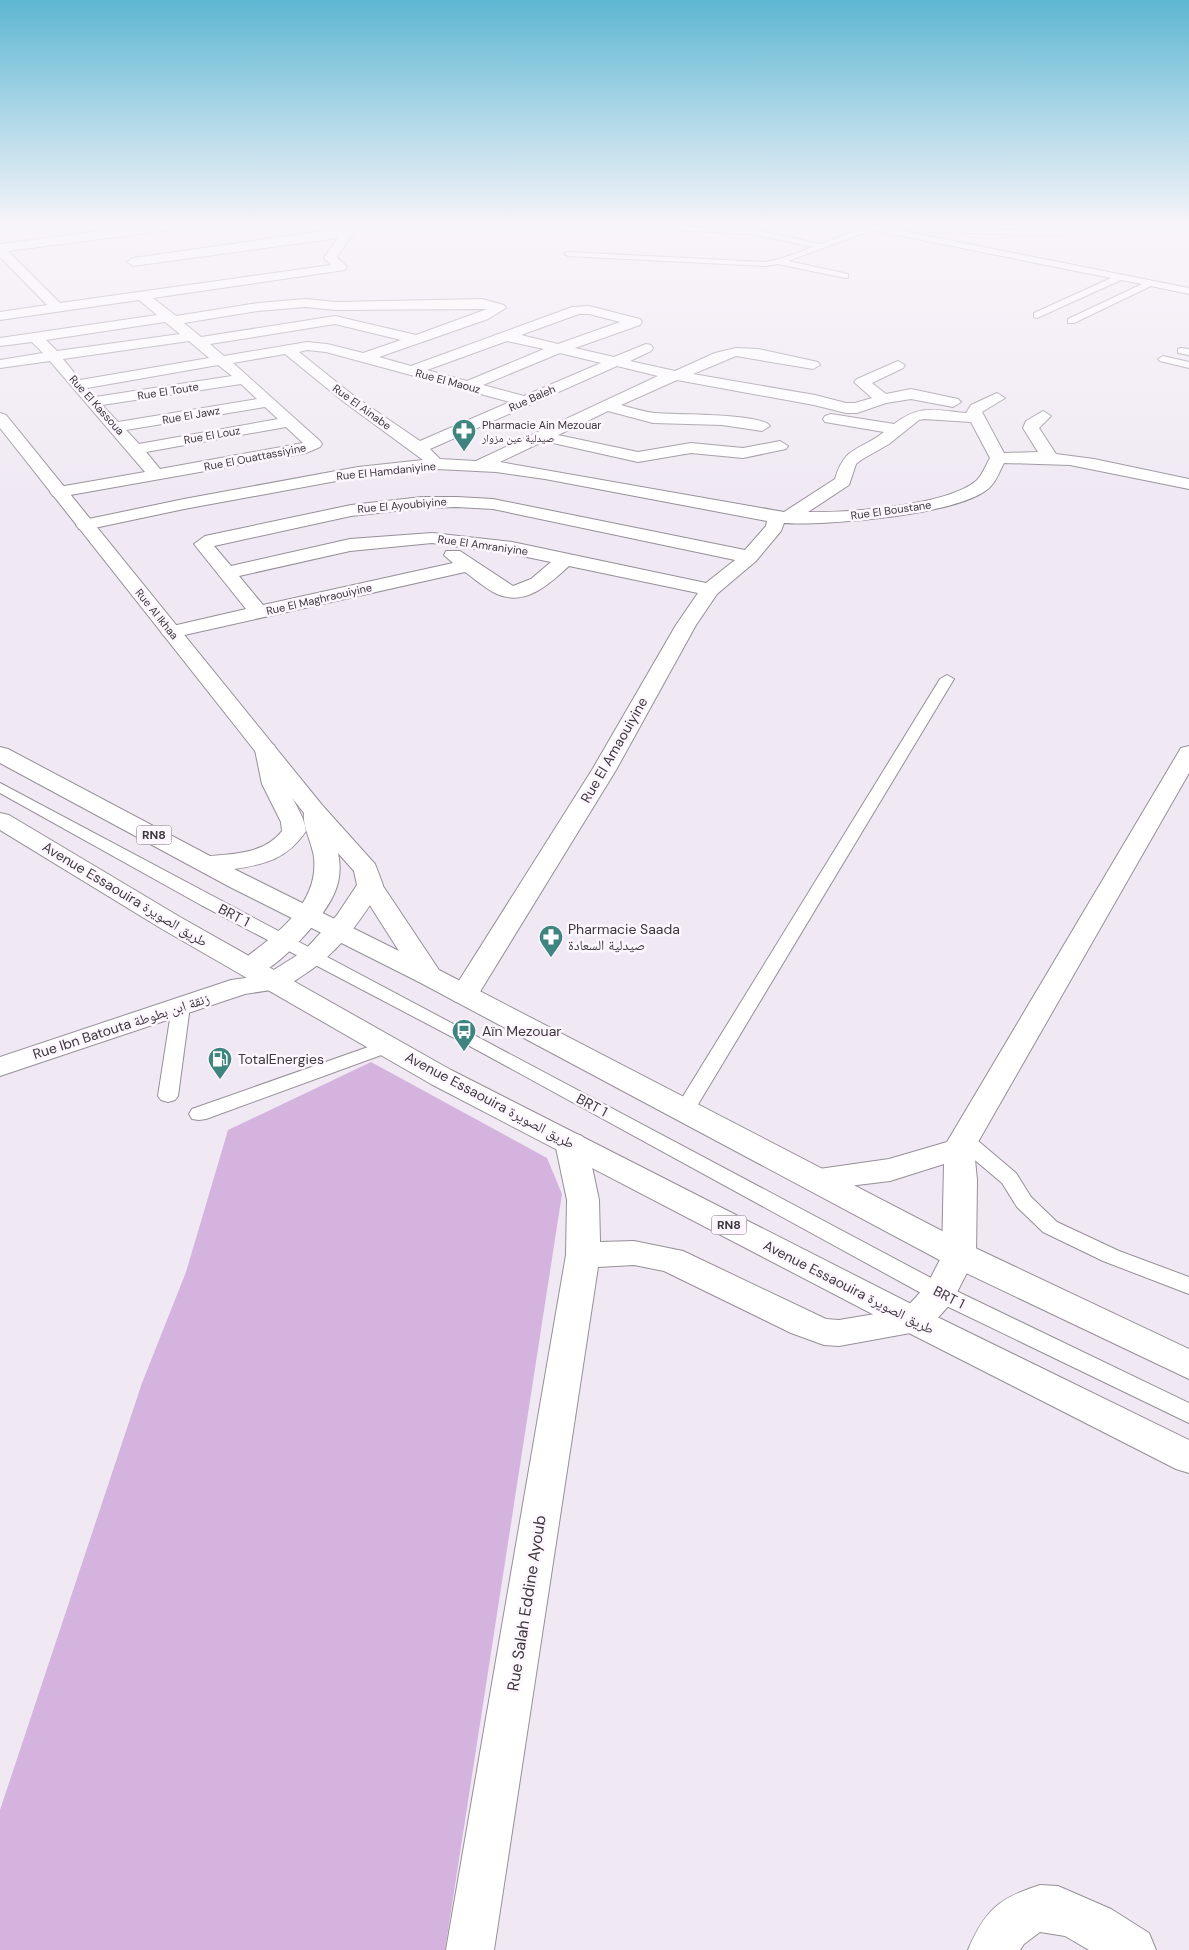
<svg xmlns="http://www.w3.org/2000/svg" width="1189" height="1950" font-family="'DM Sans','Noto Naskh Arabic',sans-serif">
  <rect width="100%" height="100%" fill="#f0e9f3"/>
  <path fill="#d4b3df" d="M371 1062 547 1158 562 1194 445 1950H0V1810L142 1383 186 1272 228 1130Z"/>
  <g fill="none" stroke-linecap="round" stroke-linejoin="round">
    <defs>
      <path id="lane" d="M671 226 753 230 821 244 863 228 862 226H878L1189 288V294L1151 286 1074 323H1068V319L1142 284 1121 280 1037 318 1034 317V313L1111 278 872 230 788 261 848 274V278H845L778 264 765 266 568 256 564 254 568 252 765 262 780 259 813 247 753 234 673 230 669 228Z
        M1054 226H1062V234L1048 235 928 232 924 230 928 228 1048 231 1055 230Z
        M1181 348 1189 349V355L1178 353V349Z
        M1163 356 1189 362V368L1160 361 1158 359Z
        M947 675 954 679 694 1111 691 1116 684 1117 677 1116 674 1111 940 679Z
        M0 783 948 1287 1189 1403V1423L932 1299 477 1050 201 905 0 793Z
        M181 1000 187 1002 190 1006 178 1096 175 1100 168 1102 161 1100 158 1096 172 1006 175 1002Z
        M388 1040 395 1042 397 1046 395 1050 206 1119 199 1120 192 1119 189 1114 192 1109Z
        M964 1133 971 1135 1016 1173 1031 1197 1057 1222 1119 1251 1189 1277V1294L1103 1261 1043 1232 1017 1207 1002 1183 957 1145 954 1140 957 1135Z"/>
      <path id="street" d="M140 226H175L169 230 8 251 60 303 331 265 324 258 338 238 133 266 127 262 133 258 358 226 337 257 347 267 345 270 153 298 176 316 258 303 305 299 336 302 482 299 504 305 506 308 488 319 379 357 411 366 572 307 589 306 640 319 642 322 640 325 575 348 614 357 646 344 651 345 653 348 651 351 630 361 675 371 715 353 736 348 758 349 818 362 820 365 813 369 736 356 693 374 815 395 846 403H855L872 398 854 382 857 379 898 361 905 365 903 368 872 383 886 394 911 389 958 399 961 402 953 407 911 399 886 403 857 413H846L814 405 677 380 621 405C632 408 644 412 655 413 674 415 761 413 770 426L762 431 722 425 653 423 608 411 558 435 638 452 691 443 743 448 780 441 788 446 786 449 743 458 691 453 638 462 544 441 500 462 784 512 835 479C845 445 860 451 884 432L825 422 823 419 825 416 831 414 894 424C920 404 935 410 966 413L971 405 997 393 1005 398 982 412 1004 453 1038 452 1023 428 1026 421 1043 411 1051 416 1039 428 1056 454 1094 459 1189 479V489L1070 465 1004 463C1000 470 997 480 991 486 965 515 823 526 784 523L781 531 756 561 717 594 696 625 616 770 478 995 474 1001 464 1004 454 1001 450 995 592 770 676 625 698 593 569 566C550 583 526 607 497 594 486 589 475 579 465 572L171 638 164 636 161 632 164 628 246 609 194 544 205 536 351 505 422 497H457L493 499 745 550 766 526 767 521 545 479 496 472 437 469 358 477 184 509 85 530 79 529 76 525 79 521 184 499 358 467 423 460 344 402 285 354 233 363 320 441 322 444 320 447 306 453 59 497 53 496 50 492 53 488 145 472 50 361 0 368V360L43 353 32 342 0 346V338L157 315 139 300 0 320V312L47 305 0 257V244ZM305 307 336 310 487 309 416 335 335 316 201 337 184 323 258 311ZM579 314H589L620 322 558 344 521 335ZM165 322 180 334 57 351 46 340ZM335 324 401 340 363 353 327 344 307 342 224 356 210 344ZM189 341 209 358 80 380 63 359ZM507 341 544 349 467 381 427 370ZM307 350 326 352 510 402 420 441 354 396 299 352ZM560 353 601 363 524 396 483 385ZM218 365 232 376 95 397 87 388ZM617 366 658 376 476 461 440 459 430 449ZM241 384 257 399 118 422 102 405ZM265 407 278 419 139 444 126 430ZM924 419 971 422 990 458C986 465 982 476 976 481 946 506 847 513 808 512L849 485 856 464 861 460 889 444 919 420ZM286 427 303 443 160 469 146 452ZM457 507 493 509 735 560 706 583 512 542 432 533 350 539 231 566 214 546 351 516 422 508ZM432 543 512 554 551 562 531 579 513 586 460 551H446L444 555 453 563 263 605 239 576 350 551Z
        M1189 746V773L974 1149 977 1180 976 1255 971 1264 959 1267 947 1264 942 1255 944 1164 890 1181 816 1190 805 1187 800 1179 805 1171 889 1159 947 1142 1178 753 1181 748Z
        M274 974 284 976 288 982 284 988 245 994 0 1076V1057L231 980Z
        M1040 1885 1058 1886 1111 1909 1149 1933 1156 1950H1089L1065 1936 1040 1932 1024 1944 1020 1950H968C985 1910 999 1898 1040 1885Z"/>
      <path id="secondary" d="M0 413 6 415 322 805 375 864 383 885C358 924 339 953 299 978 287 986 279 992 264 988L260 982 264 976 304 951 337 915 357 885 354 871 338 853C341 867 340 881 334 894 324 917 283 963 260 973 254 976 248 974 241 973L237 967 241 961C274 936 319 905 314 858 313 845 302 826 304 813L0 428Z
        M571 1132 582 1136 587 1143 599 1200 600 1242 634 1241 683 1251 826 1319 839 1320 905 1309 927 1285 947 1246 959 1243 971 1246 976 1255 952 1302 927 1330 839 1346 824 1345 791 1333 664 1271 634 1265 598 1267 494 1950H446L566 1255 567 1200 555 1143 560 1136Z"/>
      <path id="primary" d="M266 743 274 745C282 756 281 771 286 783 291 800 304 813 306 831 287 859 266 864 234 869L399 951 357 885 361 880 370 877 379 880 439 970 971 1246 1189 1349V1379L947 1264 419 982 230 887 0 763V747L8 749 210 856C236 854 265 853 282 831L281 822 262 784 255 750 258 745Z
        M0 813 9 815 180 917 451 1070 927 1312 1189 1440V1473L1176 1469 903 1330 431 1084 162 929 0 830Z"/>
    </defs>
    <use href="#lane" stroke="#968f98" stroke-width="2"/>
    <use href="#street" stroke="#968f98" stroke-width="2"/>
    <use href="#secondary" stroke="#968f98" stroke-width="2"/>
    <use href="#primary" stroke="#968f98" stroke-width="2"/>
    <use href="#lane" fill="#fff" fill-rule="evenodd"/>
    <use href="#street" fill="#fff" fill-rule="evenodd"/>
    <use href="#secondary" fill="#fff" fill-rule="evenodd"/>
    <use href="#primary" fill="#fff" fill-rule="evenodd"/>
  </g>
  <linearGradient id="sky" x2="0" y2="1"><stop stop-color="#5eb7d2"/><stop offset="0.45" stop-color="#f8f5fa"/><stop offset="1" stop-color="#f8f5fa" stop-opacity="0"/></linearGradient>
  <rect width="1189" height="499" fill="url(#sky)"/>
  <defs>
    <symbol id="pharmacy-pin" viewBox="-11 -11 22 30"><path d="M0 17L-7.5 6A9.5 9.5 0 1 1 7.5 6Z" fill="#3e8580" stroke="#fdf6ff"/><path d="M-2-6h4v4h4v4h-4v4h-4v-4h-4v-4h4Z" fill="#fff"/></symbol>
    <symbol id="bus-pin" viewBox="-11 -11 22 30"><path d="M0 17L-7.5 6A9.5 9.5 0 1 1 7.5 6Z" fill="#3e8580" stroke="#fdf6ff"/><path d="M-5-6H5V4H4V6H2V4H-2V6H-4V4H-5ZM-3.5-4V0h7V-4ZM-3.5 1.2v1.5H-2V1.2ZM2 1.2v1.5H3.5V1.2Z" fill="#fff"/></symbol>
    <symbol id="fuel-pin" viewBox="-11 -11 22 30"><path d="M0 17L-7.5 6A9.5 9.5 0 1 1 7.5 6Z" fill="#3e8580" stroke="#fdf6ff"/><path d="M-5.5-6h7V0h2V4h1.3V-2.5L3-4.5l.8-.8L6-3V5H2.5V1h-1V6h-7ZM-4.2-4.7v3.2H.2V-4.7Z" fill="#fff"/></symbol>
  </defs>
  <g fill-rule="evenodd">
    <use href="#pharmacy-pin" x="450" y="417" width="28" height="38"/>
    <use href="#pharmacy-pin" x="537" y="923" width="28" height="38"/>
    <use href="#bus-pin" x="450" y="1017" width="28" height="38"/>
    <use href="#fuel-pin" x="206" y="1045" width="28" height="38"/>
  </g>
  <g text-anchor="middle" stroke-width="5" stroke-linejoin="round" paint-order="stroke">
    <g font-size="11" fill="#3c383c" stroke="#fdf6ff">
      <text transform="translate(448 381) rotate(15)" y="4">Rue El Maouz</text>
      <text transform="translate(168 391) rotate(-9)" y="4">Rue El Toute</text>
      <text transform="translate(532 398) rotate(-24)" y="4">Rue Baleh</text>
      <text transform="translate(97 405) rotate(48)" y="4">Rue El Kassoua</text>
      <text transform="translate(362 407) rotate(36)" y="4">Rue El Ainabe</text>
      <text transform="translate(191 415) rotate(-10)" y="4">Rue El Jawz</text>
      <text transform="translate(212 435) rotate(-10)" y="4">Rue El Louz</text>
      <text transform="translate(255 457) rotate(-11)" y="4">Rue El Ouattassiyine</text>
      <text transform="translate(386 471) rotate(-6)" y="4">Rue El Hamdaniyine</text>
      <text transform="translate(402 505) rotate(-5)" y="4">Rue El Ayoubiyine</text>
      <text transform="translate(891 510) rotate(-8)" y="4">Rue El Boustane</text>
      <text transform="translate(483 545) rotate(8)" y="4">Rue El Amraniyine</text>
      <text transform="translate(319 599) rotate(-13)" y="4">Rue El Maghraouiyine</text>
      <text transform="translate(157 614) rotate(51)" y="4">Rue Al Ikhaa</text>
    </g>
    <g font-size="11" fill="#3c383c" stroke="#fdf6ff" text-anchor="start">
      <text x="482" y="429">Pharmacie Ain Mezouar<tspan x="482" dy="13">صيدلية عين مزوار</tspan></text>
    </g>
    <g fill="#fdf6ff" stroke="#767176" stroke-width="1">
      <rect x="136.5" y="825.5" width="35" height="19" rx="4"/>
      <rect x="711.5" y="1215.5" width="35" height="19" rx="4"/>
    </g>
    <g font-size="12" font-weight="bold" fill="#3c383c">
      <text x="154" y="839">RN8</text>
      <text x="729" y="1229">RN8</text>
    </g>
    <g font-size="14" fill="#3c383c" stroke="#fdf6ff">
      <text transform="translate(614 750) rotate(-60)" y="5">Rue El Amaouiyine</text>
      <text transform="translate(125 894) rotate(31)" y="5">Avenue Essaouira طريق الصويرة</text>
      <text transform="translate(234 915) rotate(27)" y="5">BRT 1</text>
      <text transform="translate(121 1026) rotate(-18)" y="5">Rue Ibn Batouta زنقة ابن بطوطة</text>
      <text transform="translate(490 1100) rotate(28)" y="5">Avenue Essaouira طريق الصويرة</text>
      <text transform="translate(592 1105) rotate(28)" y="5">BRT 1</text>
      <text transform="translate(849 1287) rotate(27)" y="5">Avenue Essaouira طريق الصويرة</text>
      <text transform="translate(949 1297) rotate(27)" y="5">BRT 1</text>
    </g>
    <g font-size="14" fill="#3c383c" stroke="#fdf6ff" text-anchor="start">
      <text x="568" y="934">Pharmacie Saada<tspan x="568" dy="16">صيدلية السعادة</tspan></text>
      <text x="482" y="1036">Aïn Mezouar</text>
      <text x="238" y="1064">TotalEnergies</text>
    </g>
    <g font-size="16" fill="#3c383c" stroke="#fdf6ff">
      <text transform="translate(526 1603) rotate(-81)" y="6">Rue Salah Eddine Ayoub</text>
    </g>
  </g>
</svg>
